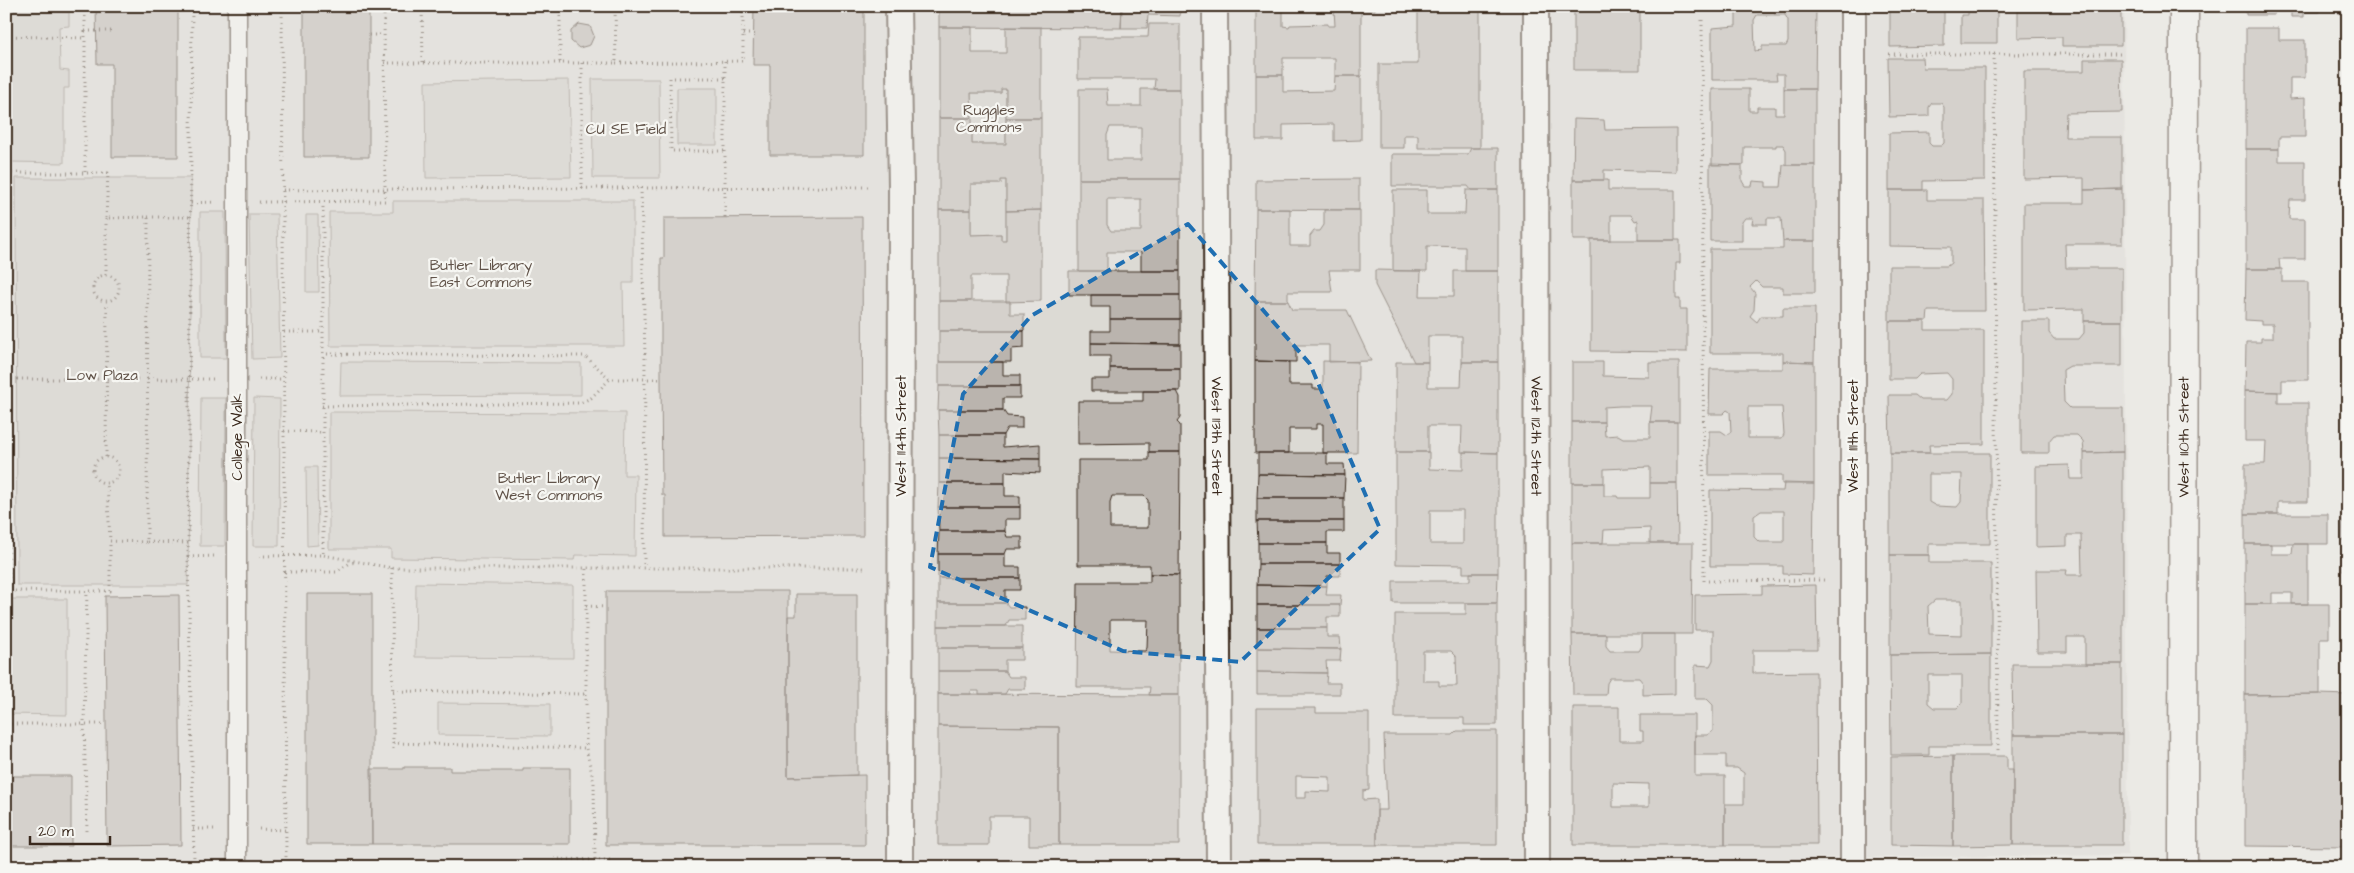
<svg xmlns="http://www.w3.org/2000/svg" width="2354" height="873" font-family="'Architects Daughter',sans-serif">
  <rect width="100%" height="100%" fill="#ebeae5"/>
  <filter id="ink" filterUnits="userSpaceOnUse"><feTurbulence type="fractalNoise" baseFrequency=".02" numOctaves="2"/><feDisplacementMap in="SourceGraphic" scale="10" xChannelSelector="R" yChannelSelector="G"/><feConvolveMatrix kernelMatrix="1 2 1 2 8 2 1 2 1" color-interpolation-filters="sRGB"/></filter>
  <g filter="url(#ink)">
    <path fill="#dcdad4" d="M6 6H2124L2128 855 1816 858V867H6Z"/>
    <path fill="#cdcac4" stroke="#847a71" d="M11 11 69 12V26L59 27 60 70 69 71V88H64V163L10 162Z
      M659 79 660 178H593L592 79Z
      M569 80 571 177 426 178 425 82Z
      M677 88H717V145H677Z
      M1001 89H1006V144H972L971 93H1001Z
      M16 178H191L188 585H17Z
      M1001 180H1006V240H1001V234L971 235V184H1000Z
      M393 201H633V283H623L624 346H330L329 212H393Z
      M200 212H225L226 358H200Z
      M249 214H277L280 358 252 359Z
      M306 215H318L319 292H306Z
      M341 362 581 363V395L340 396Z
      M201 398H226L225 546H200Z
      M254 398 280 399 279 546H253Z
      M329 412 625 413 624 475H636L635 556 575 555 574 560 391 558V549H329Z
      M306 467H317L318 545 307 546Z
      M416 583 573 585V658L415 657Z
      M6 599H67V715L6 714Z
      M438 703 550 704V736L438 735Z"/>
    <path fill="#bab4ae" stroke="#3b2a1e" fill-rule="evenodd" d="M96 6H178V157H112V64H97Z
      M304 6H369V157H304Z
      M754 6H864V155H770V65H753Z
      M939 6H1122L1121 28 939 27Z
      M1122 6H1181L1180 16 1148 15 1147 28H1121Z
      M1256 6H1375V10L1256 9Z
      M1418 6H1480V148H1418V135H1404V148H1379V64H1418Z
      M1574 6H1640V70H1574Z
      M1677 6H1696L1677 12Z
      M1755 6H1816L1815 89H1784V74H1776L1777 80H1712V28L1736 26V12ZM1757 15H1785L1788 20V42L1786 46H1762V50L1755 51 1754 20Z
      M1890 6H1997V43H1961V15H1968V7H1944V46L1890 47Z
      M2018 6H2121V46H2062V37L2018 38Z
      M2246 6H2274V15H2246Z
      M2291 6H2320V12H2303V17H2291Z
      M2338 6H2348V13H2338Z
      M1256 9 1283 10V26L1289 27 1290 25 1328 24V26H1335L1334 10H1361V76H1335V58H1283V75H1256Z
      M579 24 590 26 594 36 590 45 579 48 571 41V31Z
      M1149 24H1180V89H1154L1155 79H1078V37H1148Z
      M939 27H972V53H1006V27H1041V118H1006V89H1001V93H971L972 118H939Z
      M2246 28H2279V40H2305V78H2290V99L2305 98V137H2279V149H2246Z
      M1888 58H1922L1923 68H1985V180L1923 181V190H1889V133L1929 132V143L1932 146H1941L1944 143V107L1941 103H1932L1929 107V116L1889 117Z
      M2084 59H2121L2122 112 2066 113 2065 137H2122V189L2084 190V178L2024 179V71H2084Z
      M1256 75H1283V92L1334 91 1335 76H1361V140L1334 141V124L1283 125V140H1256Z
      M1079 89H1107L1108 106H1141V89H1180V179H1079ZM1110 127H1141V160H1107V135Z
      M1712 89H1749V111H1757V107H1775V114H1784V89H1815V165H1786V150L1783 145H1776V147H1744V165H1712Z
      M939 118H972V144H1006V118H1041V210L1006 211V180H1001V184H971V210H939Z
      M1574 119 1604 120 1605 130 1676 129V172L1604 170V180H1573Z
      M1471 148H1498V190H1471L1468 186H1392V154H1468Z
      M2246 149H2279V161H2305V200H2290L2289 219H2305V259H2279L2280 269H2246Z
      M2346 157H2348V187H2346Z
      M1710 164 1742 165V181L1745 186H1752L1753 181 1766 182V187H1781L1783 165H1815V241H1783L1781 218H1767V224H1752L1753 218H1745L1742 222V241H1710Z
      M1079 179H1180V271H1141V252H1107V271H1079ZM1107 199H1141V231H1111L1107 225Z
      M1359 179V210L1256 209V180Z
      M1573 180H1608V190H1675V240H1638V220L1635 221 1631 215H1611V240H1573Z
      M2122 189V244H2065L2066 268H2122V321H2084V309L2024 310V203H2084V190Z
      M1393 190H1427V214H1465L1466 190H1498V271H1465V247L1427 246V271H1393Z
      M1889 190H1927V200H1984L1985 311H1928L1927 321H1889V266H1947L1951 263V247L1889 246Z
      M2346 203H2348V232H2346Z
      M1256 209H1290V246H1310V236L1314 231H1320L1324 225V210H1360V270H1329L1332 292H1288V301H1255Z
      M939 210H971V235L1001 234V240H1006V211L1041 210V301L1006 302V276H971V301H939Z
      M862 217 863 536 665 537V495H662L661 379V258H664V218Z
      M1591 240H1680V263H1676V299H1680V309H1687V352L1591 351Z
      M1783 241H1815V293H1783V287H1762L1756 281 1750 287 1755 293 1754 310 1750 316 1757 322 1761 316H1783V308H1815L1814 362 1783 361V353H1710V249H1783Z
      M2246 269H2282V282H2308V380H2282V392L2245 391 2246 342H2261V338H2273V324H2261V321L2245 320Z
      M1375 270 1421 271 1420 296H1454V271H1498V362H1462V336H1428V362H1414L1375 285Z
      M1069 271H1180V295H1069Z
      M2345 279H2348V316H2345Z
      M1091 295H1180V319H1110V307H1091Z
      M939 301H1010V314H1024V331H939Z
      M1255 301H1288L1292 310H1347L1371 361 1329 362V345H1296V362L1255 361Z
      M1110 319H1180V344L1091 343V331H1110Z
      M1889 321H1925V330H1984V444L1929 445 1930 453H1890L1889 395H1915L1921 400H1947L1952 394V379L1947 373 1920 374 1915 379H1889Z
      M2021 321H2049V333L2054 339H2079L2084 333V321H2122V366H2070L2063 370 2064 402 2070 408H2123V452L2084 453 2083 441 2077 435H2054L2049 441V453H2021Z
      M939 331H1024V348L1011 349V362H939Z
      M1091 343 1180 344V368H1110V356H1091Z
      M1255 361 1289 362V385H1313V389H1323V361L1358 362 1357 453H1323V424H1316V429H1289V453H1255Z
      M1783 361 1814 362V484H1782V475H1709V431H1721L1727 435 1731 432 1730 412 1727 410 1723 414H1709L1710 369H1783ZM1748 407H1782L1784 434 1782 438H1748Z
      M939 362H1003V375H1020V386H939Z
      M1396 362H1428V387H1461L1462 362H1498V453L1461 452 1462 426H1428V452H1396Z
      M1572 362H1603V376L1649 377V362H1679V422H1650L1652 406H1620L1604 407V422H1572Z
      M1110 368H1180V391H1091V379H1110Z
      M939 386H1020V398H1003V410H938Z
      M1143 391H1177L1180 397V418L1177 422 1180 425V452H1149V443L1078 444V401H1143Z
      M2245 391 2278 392V403H2308V502H2278V514H2245V464H2265L2266 441H2245Z
      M2346 392H2348V453H2346Z
      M938 410H1003L1007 416 1022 417V428H1007L1003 435H939Z
      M1572 422H1604L1605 436 1618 435 1623 438H1650V422H1677V483H1650V467L1604 469V483H1572Z
      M939 435H1003V447L1040 444V459L939 458Z
      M1149 452H1180L1179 575 1150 574V565H1078V460H1149ZM1112 496H1144L1148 500V528H1110V502Z
      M1396 452H1429V469L1463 470V452L1498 453V573H1463V565L1396 564ZM1430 510H1463V544H1430Z
      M2123 452V664H2085V637H2067V652H2037L2036 570H2067L2066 575H2082L2081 535H2067V546L2036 547V466L2069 465 2070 479H2084V453Z
      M1258 453H1327V464H1344L1345 475 1258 474Z
      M1890 453H1990V544H1929V555H1890ZM1929 474H1962L1961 502 1957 507 1936 506 1929 502Z
      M2346 453H2348V513H2345Z
      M939 458 1040 459V473L1005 471V483H939Z
      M1258 474 1345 475 1344 498H1257Z
      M939 483H1005V496H1020V507H938Z
      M1572 483H1604V496H1617L1618 498H1650V483H1677L1678 543H1650V528L1604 530 1603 543H1572Z
      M1784 483 1814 484 1813 575 1783 574V566H1710V490L1783 491ZM1761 511H1784V542H1759L1754 537V516Z
      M1257 498H1344V521H1257Z
      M938 507H1020V519H1005V531H939Z
      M2245 514H2328V544H2245Z
      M2343 516H2348V540H2342Z
      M1257 521H1344V532H1327V543H1258Z
      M939 531H1005L1007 537H1022V549H1007L1005 554H938Z
      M1258 543H1327V553H1340V564H1258Z
      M1572 543H1693L1692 634H1572Z
      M2245 544H2271V554H2292L2293 544H2308V604H2292V593H2272V604H2245Z
      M2342 546H2348V570H2342Z
      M938 554H1005V567H1020V578H938Z
      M1890 555H1929V563H1991V654L1890 655ZM1935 600H1962V635L1929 634 1928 606Z
      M1258 564H1340V576H1327V586L1257 585Z
      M1470 573H1498L1497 603H1393V581H1470Z
      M1150 574 1179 575V695H1149L1150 687H1077L1078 582H1150ZM1110 620H1148L1147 648 1145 651 1110 650Z
      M2346 576H2348V604H2346Z
      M938 578H1020V590H1005V603H938Z
      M1257 585 1327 586 1326 595H1341L1340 605H1257Z
      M1816 585 1817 650H1753V673L1816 672 1817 845H1725V804H1744V773L1737 768H1726V755H1695V735H1707L1713 731V705L1707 699H1695V665L1710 666 1713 660V630H1695V595L1762 594V586Z
      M606 591H788V777L865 775V845H606Z
      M307 594H372V844H307Z
      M796 594H857V775L788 777V616H796Z
      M179 595 181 845 107 846 105 596Z
      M938 603H1006L1009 607H1025V620H1009L1006 626H938Z
      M1466 603H1497V725H1464V718H1395V614H1466ZM1423 651H1451L1456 656 1457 686H1439V681H1423Z
      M2245 604H2329V638H2320V694L2245 695Z
      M2346 604H2348V631H2346Z
      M1257 605H1340V617H1327V628H1257Z
      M938 626H1022V648H938Z
      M1257 628H1327V637H1340L1341 649 1257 648Z
      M1572 634H1606V646L1610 651H1639L1642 646V634H1675V694L1643 695V683L1639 678H1610L1607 683 1606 695H1573Z
      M938 648H1022V660H1005V671H938Z
      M1257 648 1341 649 1340 661H1326L1327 673 1257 672Z
      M1991 654V746H1929V755H1891L1890 655ZM1928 675H1962V703L1957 708H1934L1928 703Z
      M2012 664H2122V735H2013Z
      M938 671H1005L1009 677H1025V689H1008L1005 694H979V691H971V694H938Z
      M1257 672 1327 673 1326 683H1340V694H1257Z
      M938 694 1179 695V845H1059V727L938 726Z
      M2320 694 2348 695V847L2245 846V695Z
      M1573 707H1619V741H1643V731H1640V715H1695V776H1725V845H1573ZM1613 783 1649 784V807H1613Z
      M1257 708H1316V713H1369V790L1363 791V800L1377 799V845H1257ZM1296 776 1330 777V792L1306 791V798H1296Z
      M938 726 1059 727V845H1029V816H989V845H938Z
      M1457 731H1497V845H1377V810H1387L1384 735H1453Z
      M2013 735H2122V845H2013Z
      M1953 756V846L1891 845V757Z
      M1953 756H2007V770H2013V845L1953 846Z
      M404 767H450V771H523V768H570V844H372L371 769H404Z
      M6 776H71V846H6Z"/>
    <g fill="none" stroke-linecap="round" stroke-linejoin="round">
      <defs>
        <path id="pedestrian" d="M237 6V867"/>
        <g id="minor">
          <path d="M898 6 901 187 900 867"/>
          <path id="s1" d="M1215 6 1219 867"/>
          <path id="s2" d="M1536 6 1537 867"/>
          <path d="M1853 867V6"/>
        </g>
        <g id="secondary">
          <path id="s3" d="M2183 867 2184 6"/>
        </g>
      </defs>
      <use href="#pedestrian" stroke="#3b2a1e" stroke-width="21"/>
      <use href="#minor" stroke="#3b2a1e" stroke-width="28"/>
      <use href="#secondary" stroke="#3b2a1e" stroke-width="31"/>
      <path stroke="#3b2a1e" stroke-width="3" stroke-dasharray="1 4" stroke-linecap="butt" d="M85 6V174
        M192 6 188 557 194 861
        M282 6 286 860
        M422 6 423 63
        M560 6V63H616L615 6
        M1702 20 1704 581 1826 580
        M85 31H112
        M743 34H754
        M369 35H384
        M6 36 85 38
        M1889 54H2121
        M1994 54 1998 751
        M725 61V218
        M384 63H560
        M582 63V189
        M616 63 743 61V6
        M725 78H670L671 151H725
        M641 188 645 357 644 567
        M283 190 385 189 384 6
        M259 202 385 201V189L868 187
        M323 202V555
        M191 203 215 202
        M148 217H191
        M106 218 108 173H7L9 591H110V541
        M93 288a13 13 0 1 1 26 0a13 13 0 1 1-26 0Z
        M106 275V218L148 217 147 542 110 541 107 483
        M284 332H322
        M322 354 585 356 610 379
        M7 379H216
        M259 379H284
        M322 406 580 403 591 398 610 379H661
        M284 431 322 432
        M93 470a13 13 0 1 1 26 0a13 13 0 1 1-26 0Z
        M106 457 107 302
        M147 542 188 543
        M259 556 323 555 392 568H866
        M188 557 215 556
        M392 568 393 753
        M586 569V748L594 783 595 860
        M285 572H336L350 563 357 562
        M586 606 606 607
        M393 691 586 694
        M6 724H106
        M393 743 586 748
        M193 829H215
        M259 829 286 830
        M87 831 84 724 87 591
        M554 859 610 860
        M173 860V867
        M74 861V867
        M431 867V860"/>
      <use href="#pedestrian" stroke="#f6f6f2" stroke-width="18"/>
      <use href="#minor" stroke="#f6f6f2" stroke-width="24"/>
      <use href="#secondary" stroke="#f6f6f2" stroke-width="28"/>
    </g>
  </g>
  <path d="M0 0H2354V873H0ZM1188 224 1310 364 1380 529 1240 662 1123 651 930 567 963 394 1031 316Z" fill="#ebeae5" fill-opacity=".55" fill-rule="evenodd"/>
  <path fill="none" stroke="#1f6fb2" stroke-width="4" stroke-dasharray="10 6" stroke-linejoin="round" d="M1188 224 1310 364 1380 529 1240 662 1123 651 930 567 963 394 1031 316Z"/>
  <g text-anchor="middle" stroke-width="4.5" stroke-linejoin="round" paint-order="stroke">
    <g font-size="15" fill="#605248" stroke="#f6f6f2">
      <text x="989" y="115">Ruggles<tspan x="989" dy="17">Commons</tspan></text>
      <text x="626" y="134">CU SE Field</text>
      <text x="481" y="270">Butler Library<tspan x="481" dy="17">East Commons</tspan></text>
      <text x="102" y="380">Low Plaza</text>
      <text x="549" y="483">Butler Library<tspan x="549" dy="17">West Commons</tspan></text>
    </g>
    <g font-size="15" fill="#3b2a1e" stroke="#f6f6f2">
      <text transform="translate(901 436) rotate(-90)" y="5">West 114th Street</text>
      <text dy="5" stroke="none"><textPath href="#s2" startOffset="430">West 112th Street</textPath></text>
      <text transform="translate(1853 436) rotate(-90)" y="5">West 111th Street</text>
      <text transform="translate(237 437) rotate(-90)" y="5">College Walk</text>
      <text dy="5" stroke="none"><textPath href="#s1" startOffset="430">West 113th Street</textPath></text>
      <text dy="5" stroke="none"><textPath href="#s3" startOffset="430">West 110th Street</textPath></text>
    </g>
  </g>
  <rect width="2354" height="873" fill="none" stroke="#f6f6f2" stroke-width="25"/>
  <rect x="12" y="12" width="2329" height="848" fill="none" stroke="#3b2a1e" stroke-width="2" filter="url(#ink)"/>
  <path d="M30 836v8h80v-8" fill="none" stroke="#3b2a1e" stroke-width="2.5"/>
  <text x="38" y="836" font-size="15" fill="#3b2a1e" stroke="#f6f6f2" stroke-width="4" paint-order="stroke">20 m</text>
</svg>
